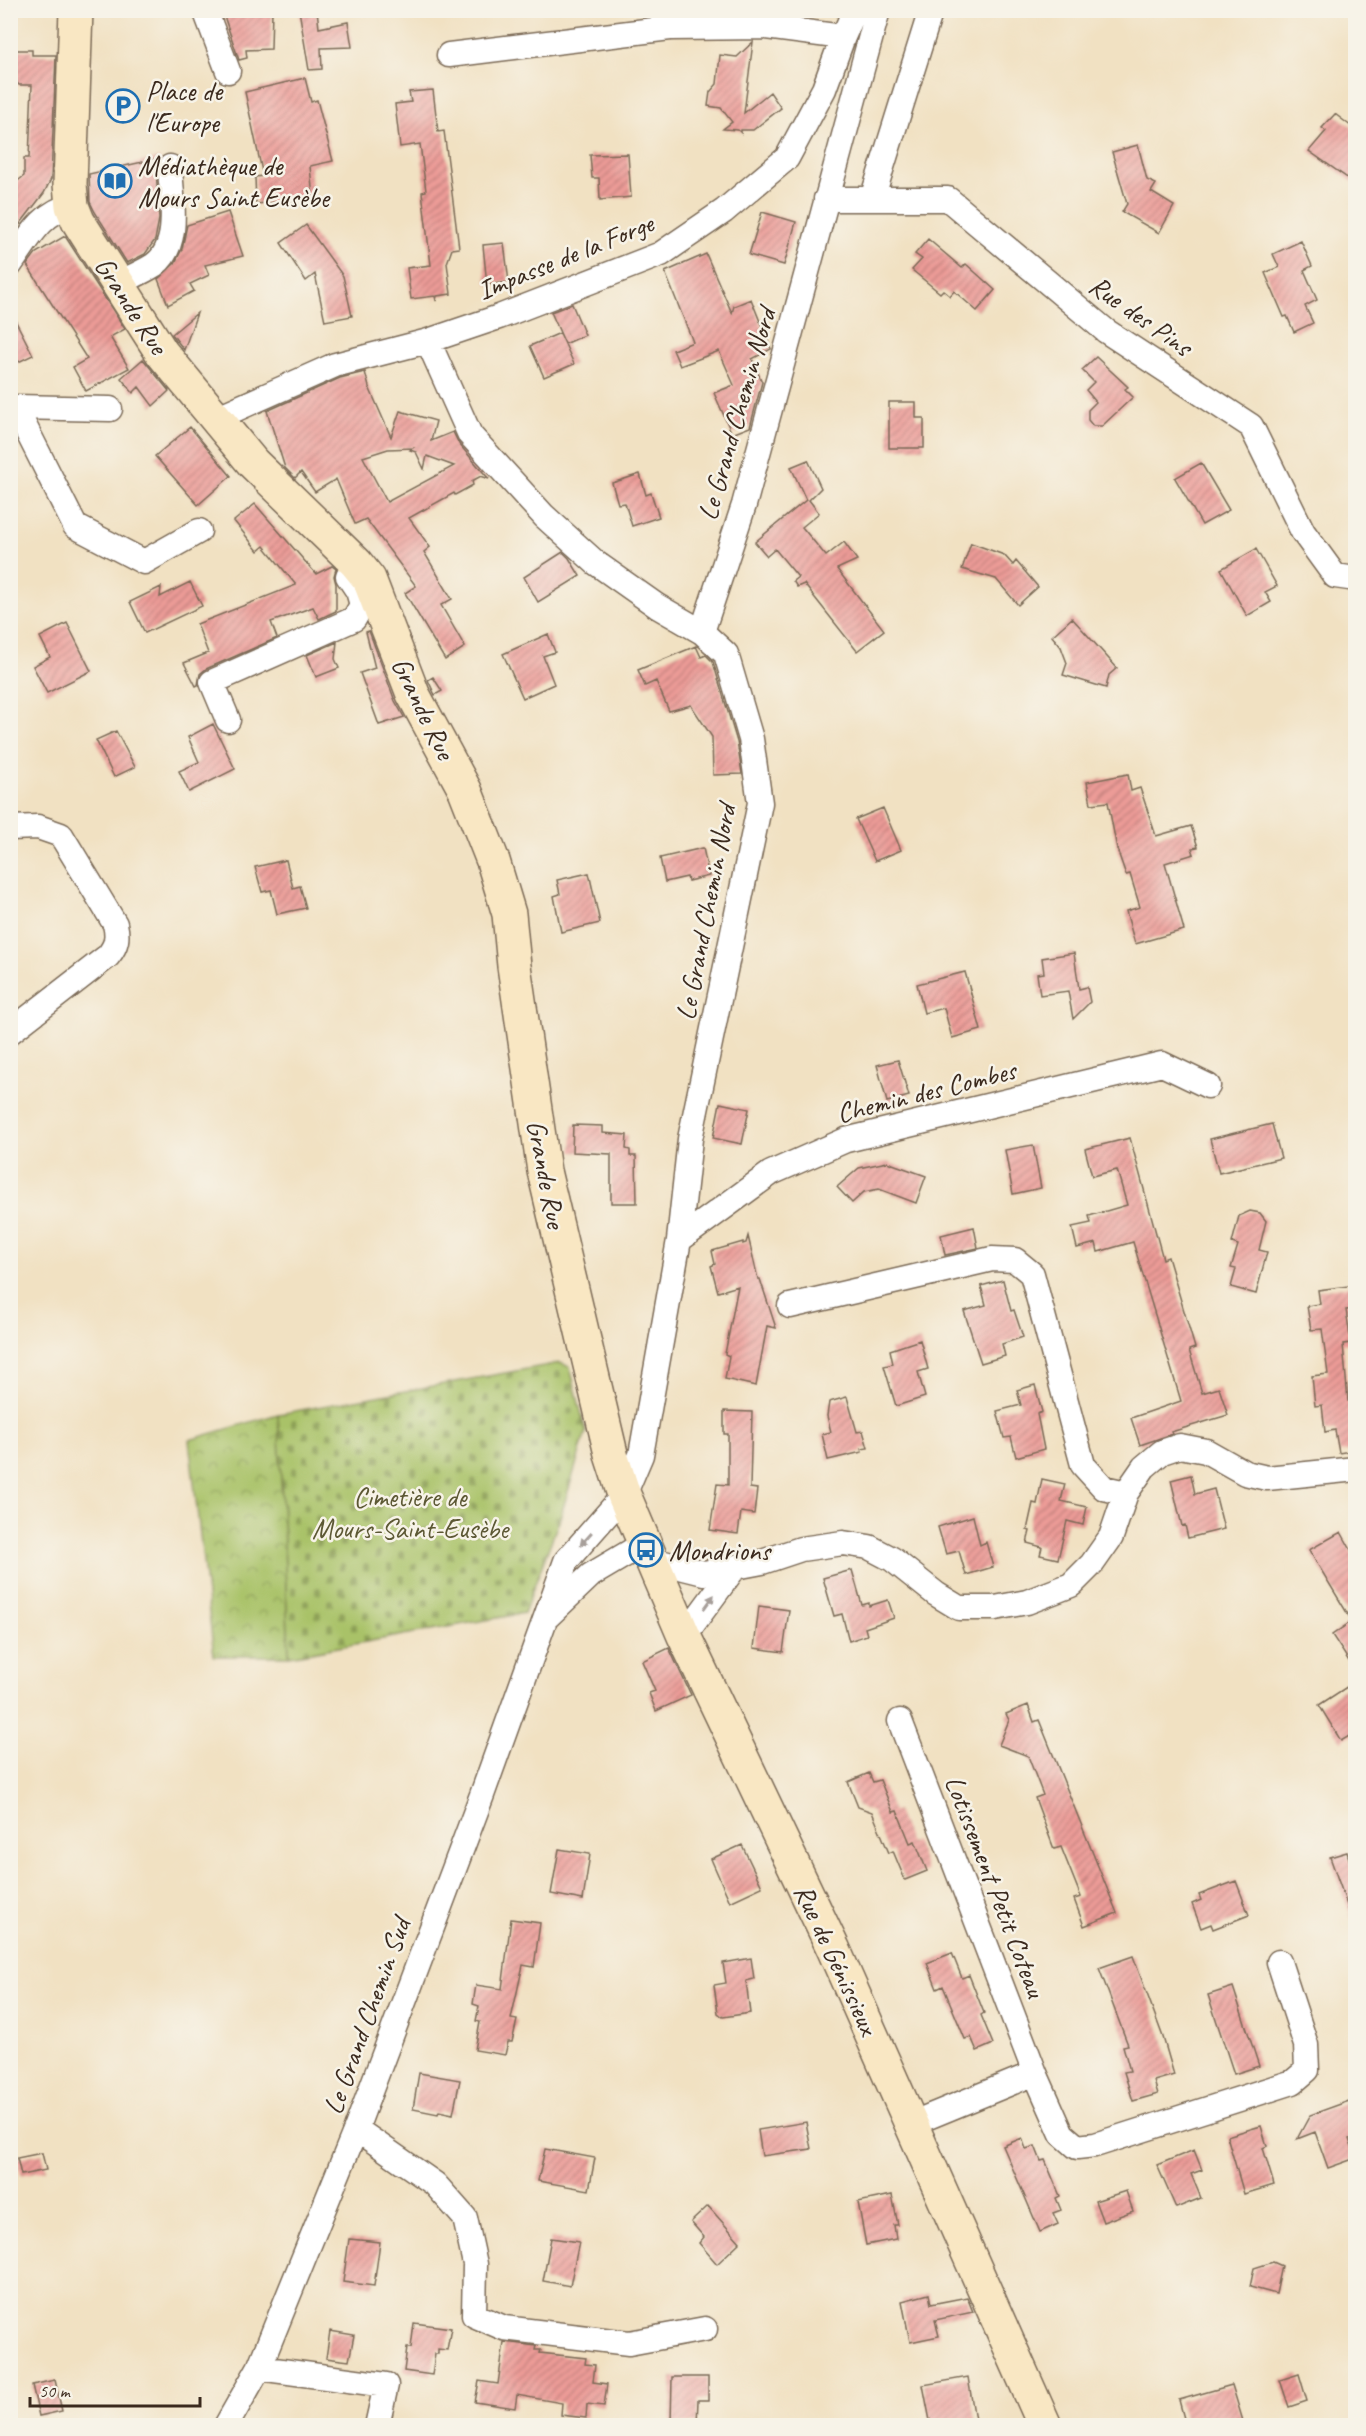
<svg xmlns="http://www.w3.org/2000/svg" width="1366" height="2436" font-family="Caveat,sans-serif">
  <defs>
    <pattern id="cemetery-stones" width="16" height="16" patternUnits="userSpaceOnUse" patternTransform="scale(1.5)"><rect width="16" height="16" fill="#a9c268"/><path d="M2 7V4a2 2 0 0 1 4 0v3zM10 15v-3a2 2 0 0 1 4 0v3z" fill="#8b9e55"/></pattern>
    <pattern id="park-crowns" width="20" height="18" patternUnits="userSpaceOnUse" patternTransform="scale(1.5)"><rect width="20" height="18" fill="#a9c268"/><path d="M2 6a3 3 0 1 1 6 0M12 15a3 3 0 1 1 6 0" fill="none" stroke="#8b9e55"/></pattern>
    <pattern id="building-hatch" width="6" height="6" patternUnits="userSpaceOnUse" patternTransform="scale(1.5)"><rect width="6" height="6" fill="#ec9b97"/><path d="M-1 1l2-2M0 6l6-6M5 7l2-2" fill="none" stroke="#c07f7b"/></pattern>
  </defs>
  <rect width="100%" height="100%" fill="#f7f3e8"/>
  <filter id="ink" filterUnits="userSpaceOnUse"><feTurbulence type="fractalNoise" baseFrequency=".0167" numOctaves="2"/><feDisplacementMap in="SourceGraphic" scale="12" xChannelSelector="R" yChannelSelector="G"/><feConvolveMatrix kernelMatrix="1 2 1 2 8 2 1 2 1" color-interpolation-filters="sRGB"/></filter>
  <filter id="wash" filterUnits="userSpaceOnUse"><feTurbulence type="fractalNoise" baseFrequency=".008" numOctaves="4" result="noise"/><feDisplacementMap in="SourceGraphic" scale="24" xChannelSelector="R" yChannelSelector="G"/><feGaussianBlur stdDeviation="1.35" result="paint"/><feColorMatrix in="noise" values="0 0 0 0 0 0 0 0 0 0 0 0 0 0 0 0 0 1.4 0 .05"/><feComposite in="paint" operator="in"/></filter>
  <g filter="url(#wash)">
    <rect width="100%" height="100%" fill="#f1e1c2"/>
    <path fill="url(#cemetery-stones)" stroke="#727643" stroke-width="1.5" d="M560 1363 570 1367 586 1432 560 1518 524 1613 289 1656 278 1414Z"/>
    <path fill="url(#park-crowns)" stroke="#727643" stroke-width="1.5" d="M278 1414 289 1656H214L189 1440Z"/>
    <g id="blocks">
      <path fill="url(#building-hatch)" fill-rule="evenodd" d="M222 10H272L271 49 246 50 247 58 239 60Z
        M299 10H317L319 28 348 22 352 47 321 48 322 69 309 70Z
        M753 42 744 113 770 92 781 108 753 130H741V133L738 130 723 129 732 122 721 108 708 106 710 92 717 84 720 55 737 57Z
        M13 50H32V55H56L51 179 44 193 10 237V187L24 176V158H29L32 85H19L13 79Z
        M305 78 311 102 317 100 333 161 310 166 313 199 256 204 255 177 263 176 245 92Z
        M433 90 438 132 444 131 459 248 452 249 447 263 451 294 437 296 436 301 435 296 411 299 407 268 431 265 422 192 426 191 420 144 400 147 395 104 411 102 409 92Z
        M1335 114 1356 130V184L1309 151 1326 131 1322 128Z
        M1138 145 1147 180 1156 184 1151 192 1174 206 1159 233 1122 212 1127 204 1112 152Z
        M628 154 631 197 600 200 599 178H592L590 155Z
        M160 158 156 168 159 219 155 240 145 254 127 263 95 212 90 202 89 174Z
        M228 212 243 256 205 265 209 275 190 284 194 291 168 305 158 279 175 263 182 249 187 225Z
        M762 212 796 222 784 265 749 255Z
        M306 225 343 276 352 316 325 321 315 274 306 281 281 243Z
        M65 236 125 329 110 337 129 368 86 391 73 367 87 359 27 265 36 253Z
        M928 239 962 268 966 264 995 290 977 311 954 291 950 296 943 290 940 293 912 270 922 259 915 254Z
        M1301 241 1312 266 1304 270 1317 300 1305 306 1313 323 1294 332 1287 316 1284 317 1265 273 1279 267 1273 254Z
        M504 243 509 282 487 285 483 245Z
        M706 254 732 313 734 306 751 299 771 349 752 359 762 382 750 427 732 434 714 393 734 385 719 351 680 366 673 350 693 342 665 272Z
        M572 304 585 335 565 344 551 312Z
        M10 310 33 355 10 366Z
        M197 313 184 350 172 334Z
        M560 333 574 364 544 377 530 346Z
        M1096 357 1128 387 1125 389 1133 397 1102 426H1093L1088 420V410L1096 402 1086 390 1094 382 1082 370Z
        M143 359 169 391 153 406 139 387 133 393 121 378Z
        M365 372 369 387 391 437 400 411 436 421 431 441 453 432 459 444 489 479 481 476 472 481 473 485 455 495 454 493 409 518 430 547 424 552 452 599 441 605 465 647 445 660 405 593 416 586 366 519 355 524 336 479 315 492 301 472 295 478 285 468 267 411 340 378ZM413 448 410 450 416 452 424 469 427 456 454 466 387 502 363 457 388 449Z
        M889 402H916V418H924V448H889Z
        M190 427 231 476 198 505 155 456Z
        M808 460 821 488 809 500 819 513 802 527 826 556 844 542 857 560 837 569 884 630 857 651 804 584 797 587 793 581 798 577 775 549 767 556 755 542 806 500 791 467Z
        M1201 463 1229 510 1202 525 1175 478Z
        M640 474 646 495 651 493 659 517 632 526 625 503 618 504 612 483Z
        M255 504 316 574 332 566 336 569 334 576 336 584V611L319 619 313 607 271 622 277 638 206 669 200 674 198 685 196 686 184 663 208 653 197 624 296 585 264 546 258 551 234 521Z
        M971 543 1004 555 1013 565 1016 561 1038 587 1018 605 996 579 962 569Z
        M1256 549 1277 586 1265 592 1271 602 1247 616 1221 569Z
        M563 552 569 558 580 576 538 602 524 577Z
        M190 582 202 606 145 633 130 602 161 587 160 597Z
        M1072 618 1117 668 1109 675 1106 688 1063 675 1067 663 1061 647 1052 636Z
        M67 623 91 671 47 693 33 666 50 657 40 637Z
        M369 631 395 701 404 717 379 725 360 673 375 668 366 632Z
        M548 634 555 652 543 656 554 684 523 698 503 654Z
        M337 642 335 659 339 668 316 677 307 655Z
        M696 646 701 657 706 655 713 662 737 742 742 774 713 775 712 737 691 705 669 711 656 681 645 686 638 670Z
        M433 677 442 691 435 695 428 680Z
        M213 724 235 769 189 792 179 771 199 762 188 737Z
        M116 731 135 767 114 777 96 740Z
        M1128 774 1131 791 1140 788 1156 836 1191 826 1198 847 1192 848 1194 854 1165 863 1184 930 1135 944 1126 911 1140 907 1130 874 1126 875 1117 849 1108 802 1091 804 1087 782Z
        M883 808 901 850 875 861 856 819Z
        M703 848 709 876 688 881 687 877 665 882 660 858Z
        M286 860 293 888 300 886 306 908 277 914 271 890 262 892 255 867Z
        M589 873 600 923 561 932 554 896 560 894 557 880Z
        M1074 953 1079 989 1087 987 1090 1002 1073 1019 1068 991 1040 995 1037 974 1044 973 1042 958Z
        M965 972 981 1030 952 1038 944 1008 924 1013 917 984Z
        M898 1060 909 1096 887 1102 877 1065Z
        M720 1103 749 1109 742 1144 713 1138Z
        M1272 1124 1281 1158 1219 1173 1210 1139Z
        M573 1125 603 1126V1133L627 1135 626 1149 630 1150V1156H636L637 1203H611V1154L572 1152Z
        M1130 1138 1163 1259 1168 1257 1195 1348 1189 1350 1202 1393 1219 1388 1228 1415 1171 1432 1172 1434 1140 1445 1131 1418 1181 1401 1133 1242 1098 1252 1096 1243 1077 1248 1072 1227 1091 1223 1089 1216 1127 1205 1117 1170 1092 1176 1085 1149Z
        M1033 1145 1041 1188 1013 1194 1005 1150Z
        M887 1162 926 1176 916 1203 879 1189 864 1192 852 1203 837 1187 859 1168Z
        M1250 1211 1260 1213 1266 1221 1259 1250 1267 1252 1256 1294 1231 1287 1236 1269 1231 1268 1238 1245 1232 1243 1239 1216Z
        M974 1227 978 1248 945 1255 941 1235Z
        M748 1236 758 1279H760L776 1328 767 1326 756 1386 725 1379 729 1356 725 1354 738 1286 718 1292 711 1266 715 1264 712 1251 743 1242V1244L746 1243Z
        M1003 1280 1011 1311 1014 1310 1023 1337 1002 1344 1005 1356 981 1363 964 1311 986 1305 981 1286Z
        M1356 1285V1309L1346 1310 1351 1343 1343 1344 1348 1401H1352L1356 1426V1450L1339 1453 1335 1430 1325 1432 1322 1405 1315 1406 1312 1376 1328 1374 1322 1329 1311 1330 1307 1306 1320 1304 1318 1290Z
        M920 1340 928 1369 918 1372 925 1397 896 1406 884 1366 893 1364 890 1350Z
        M1035 1385 1042 1412 1037 1414 1044 1449 1016 1457 1011 1437 1004 1438 997 1411 1021 1405 1017 1390Z
        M847 1397 857 1432 863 1431 868 1448 861 1449 862 1452 828 1460 822 1434 831 1432 827 1416 829 1402Z
        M724 1411 752 1412 750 1488 757 1489 754 1514 741 1512 738 1534 710 1530 717 1484 728 1485V1434H724Z
        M1191 1475 1195 1494 1214 1489 1224 1529 1188 1538 1185 1525 1182 1526 1171 1480Z
        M1042 1479 1065 1484 1061 1501 1087 1507 1083 1525 1067 1521 1058 1559 1040 1555 1042 1547 1027 1543 1030 1531 1027 1530 1033 1503 1037 1504Z
        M973 1516 980 1545 986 1542 993 1567 966 1575 959 1551 946 1554 938 1527Z
        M1341 1532 1356 1559V1672L1332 1635 1352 1621 1309 1550Z
        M852 1570 862 1605 869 1603V1606L888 1600 894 1618 865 1628 867 1635 849 1641 842 1614 834 1616 823 1578Z
        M759 1606 789 1610 783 1652 754 1648Z
        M669 1648 691 1695 656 1711 649 1693 655 1691 642 1661Z
        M1356 1681V1732L1341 1741 1319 1705Z
        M1028 1705 1034 1722 1039 1720 1117 1913 1084 1926 1074 1899 1081 1897 1061 1847 1054 1849 1035 1798 1043 1795 1028 1756 999 1745 1009 1720 1006 1714Z
        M869 1773 873 1782 880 1780 893 1812 897 1811 910 1843 915 1841 927 1871 905 1880 893 1851 889 1853 872 1812 858 1807 848 1782Z
        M742 1845 762 1887 730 1902 711 1859Z
        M559 1849 590 1854 583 1900 551 1894Z
        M1347 1852 1351 1865 1356 1863V1922H1353L1330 1857Z
        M1236 1881 1249 1915 1213 1929 1211 1924 1201 1928 1192 1904 1201 1900 1199 1895Z
        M511 1919 540 1923 534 1967 523 1965 511 2019 517 2020 512 2042H508L505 2055 475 2050 480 2022 476 2021 479 2006 473 2004 476 1985 502 1989Z
        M952 1953 962 1978 969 1975 984 2013 981 2015 993 2044 977 2051 971 2037 965 2039 943 1986 937 1989 927 1963Z
        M1133 1956 1163 2037 1174 2075 1154 2081 1158 2094 1133 2101 1124 2072 1130 2071 1123 2046 1128 2045 1099 1968Z
        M751 1958 754 1979 746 1981 750 2013 723 2017 718 2013 714 1985 726 1983 723 1963Z
        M1233 1987 1259 2066 1234 2074 1208 1995Z
        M419 2073 460 2080 453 2114 439 2111 438 2114 413 2109Z
        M1349 2101 1356 2119V2137L1349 2139 1356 2158 1328 2168 1315 2132 1297 2139 1310 2115Z
        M806 2122 811 2149 762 2156 758 2130Z
        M1261 2126 1267 2146 1263 2148 1274 2185 1244 2194 1227 2136Z
        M1022 2138 1026 2149 1035 2146 1041 2161 1045 2160 1060 2196 1056 2198 1061 2210 1053 2213 1058 2224 1040 2232 1003 2146Z
        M545 2149 595 2158 589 2190 538 2181Z
        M1194 2150 1202 2170 1191 2174 1201 2198 1176 2208 1157 2165Z
        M42 2153 46 2170 21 2175 17 2158Z
        M1126 2191 1133 2211 1103 2222 1095 2201Z
        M892 2195 898 2225H894L896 2239 866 2245 858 2202Z
        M708 2206 740 2242 717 2264 699 2243 704 2237 691 2222Z
        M551 2238 579 2242 570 2286 543 2281Z
        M349 2239 380 2242 374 2286 343 2282Z
        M1273 2262 1282 2266 1276 2294 1250 2287 1254 2268Z
        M929 2294 931 2304 967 2297 973 2312 935 2320 939 2336 910 2342 902 2301Z
        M414 2323 451 2328 447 2350 438 2349V2354H435L432 2375 404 2371 407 2348H411Z
        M330 2331 354 2335 349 2361 326 2358Z
        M504 2342 536 2346 535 2350H541L540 2353 586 2358 585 2364 595 2365 593 2382 607 2384 604 2406 587 2404 586 2418 561 2415 562 2403 517 2395 515 2408 475 2402 479 2381 498 2384Z
        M1299 2374 1307 2401 1289 2407 1280 2380Z
        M672 2377H708V2400H698L697 2424H671Z
        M968 2377 976 2426H931L923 2385Z
        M55 2380 62 2411 39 2416 32 2385Z
        M1232 2385 1243 2421 1228 2426H1186L1179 2400Z"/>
    </g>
  </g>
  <g filter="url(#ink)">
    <use href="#blocks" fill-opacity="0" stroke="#7b6a57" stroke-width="1.5"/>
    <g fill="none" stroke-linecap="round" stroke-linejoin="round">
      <defs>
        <path id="street" d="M205 10 228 71
          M449 55 670 28 766 27 843 37
          M826 199H948L1106 331 1251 426 1303 532 1335 576 1356 579
          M872 199 931 10
          M10 265C27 242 41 211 72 206
          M117 284C129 278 143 272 154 265 182 245 171 196 170 167
          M428 341 470 435 544 516 596 563 657 606 702 632
          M10 407H15L75 526 144 562 199 531
          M15 407 110 409
          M216 418 335 365 428 341 499 317 661 254 724 211 787 158 824 89 843 37 855 10
          M228 720 212 682 354 619 362 605 358 591 348 576
          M10 828 38 827 61 835 115 924C118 937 117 945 108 956L10 1032
          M679 1240 771 1173 846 1140 1162 1064 1208 1086
          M790 1306 992 1259 1015 1260 1032 1274 1083 1465 1104 1488 1126 1493
          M652 1560 704 1573 762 1562 801 1549 843 1543 869 1547 892 1559 936 1594 959 1608H995L1027 1602 1071 1585 1092 1564 1111 1537 1126 1493 1144 1467 1162 1452 1180 1446 1206 1451 1245 1473 1267 1478 1356 1469
          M548 1616 591 1575 645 1543
          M684 1636 735 1567
          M900 1721 1035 2073
          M911 2124 1035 2073 1062 2134 1077 2147 1095 2145 1293 2082 1307 2070 1306 2045 1279 1962
          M356 2129 435 2184 465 2218 475 2264 474 2315 504 2328 629 2343 705 2329
          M259 2368 386 2385 377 2426
          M226 2426 259 2368 356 2129 482 1795 566 1561 624 1495 641 1455 679 1240 690 1139 760 803 751 739 726 654 702 632 744 505 878 10"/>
        <path id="secondary" d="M76 10 70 184 72 206 78 221 162 353 253 463 356 563 369 579 413 694 465 790 493 861 509 914 514 966 544 1171 612 1458 624 1495 684 1636 833 1948 1045 2426"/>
      </defs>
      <use href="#street" stroke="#7b6a57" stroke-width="27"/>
      <use href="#secondary" stroke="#7b6a57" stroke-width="36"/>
      <use href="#street" stroke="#fff" stroke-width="24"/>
      <use href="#secondary" stroke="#f9e7c3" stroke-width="33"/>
    </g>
    <defs><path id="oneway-solid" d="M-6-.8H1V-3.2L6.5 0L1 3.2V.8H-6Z" transform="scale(1.5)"/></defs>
    <g fill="#a79f9a">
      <use href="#oneway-solid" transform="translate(586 1539) rotate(132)"/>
      <use href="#oneway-solid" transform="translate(709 1602) rotate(-54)"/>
    </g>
  </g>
  <defs>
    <symbol id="parking-ring" viewBox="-11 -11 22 22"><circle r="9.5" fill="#f7f3e8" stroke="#1f6fb2" stroke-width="1.5"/><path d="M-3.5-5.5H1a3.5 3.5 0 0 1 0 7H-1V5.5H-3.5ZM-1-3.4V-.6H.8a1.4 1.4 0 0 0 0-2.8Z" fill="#1f6fb2"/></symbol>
    <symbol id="library-ring" viewBox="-11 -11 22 22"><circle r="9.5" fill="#f7f3e8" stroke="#1f6fb2" stroke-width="1.5"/><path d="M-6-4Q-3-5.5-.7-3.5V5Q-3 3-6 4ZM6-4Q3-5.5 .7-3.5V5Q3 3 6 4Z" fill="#1f6fb2"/></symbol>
    <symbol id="bus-ring" viewBox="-11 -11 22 22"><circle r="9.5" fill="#f7f3e8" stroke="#1f6fb2" stroke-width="1.5"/><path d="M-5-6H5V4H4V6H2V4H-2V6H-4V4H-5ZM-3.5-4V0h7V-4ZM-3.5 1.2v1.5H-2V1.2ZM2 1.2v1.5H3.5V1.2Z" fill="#1f6fb2"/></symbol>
  </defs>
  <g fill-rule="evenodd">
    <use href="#parking-ring" x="104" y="87" width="38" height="38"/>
    <use href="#library-ring" x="96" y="162" width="38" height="38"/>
    <use href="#bus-ring" x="627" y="1531" width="38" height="38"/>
  </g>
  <g text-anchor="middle" stroke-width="5" stroke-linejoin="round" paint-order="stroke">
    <g font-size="28" fill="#3b2a1e" stroke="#f7f3e8" text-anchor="start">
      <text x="146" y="100">Place de<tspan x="146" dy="32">l'Europe</tspan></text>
      <text x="138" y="175">Médiathèque de<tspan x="138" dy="32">Mours Saint Eusèbe</tspan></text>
      <text x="669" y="1560">Mondrions</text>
    </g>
    <g font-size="28" fill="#3b2a1e" stroke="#f7f3e8">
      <text transform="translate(565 256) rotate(-22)" y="10">Impasse de la Forge</text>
      <text transform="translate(132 305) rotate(57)" y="10">Grande Rue</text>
      <text transform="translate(1141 315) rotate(35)" y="10">Rue des Pins</text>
      <text transform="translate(736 414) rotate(-74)" y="10">Le Grand Chemin Nord</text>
      <text transform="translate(424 708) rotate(64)" y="10">Grande Rue</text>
      <text transform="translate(705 912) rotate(-79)" y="10">Le Grand Chemin Nord</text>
      <text transform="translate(926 1091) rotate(-14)" y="10">Chemin des Combes</text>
      <text transform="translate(547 1174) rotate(79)" y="10">Grande Rue</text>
      <text transform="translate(996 1886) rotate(69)" y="10">Lotissement Petit Coteau</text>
      <text transform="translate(837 1959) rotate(65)" y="10">Rue de Génissieux</text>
      <text transform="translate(366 2016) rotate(-70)" y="10">Le Grand Chemin Sud</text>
    </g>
    <g font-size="28" fill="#5c5834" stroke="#f7f3e8">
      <text x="410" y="1506">Cimetière de<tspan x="410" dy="32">Mours-Saint-Eusèbe</tspan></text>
    </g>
  </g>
  <rect width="1366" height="2436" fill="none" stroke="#f7f3e8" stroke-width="36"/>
  <path d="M30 2397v9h170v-9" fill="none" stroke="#3b2a1e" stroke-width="3"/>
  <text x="39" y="2397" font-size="18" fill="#3b2a1e" stroke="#f7f3e8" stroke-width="4.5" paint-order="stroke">50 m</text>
</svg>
